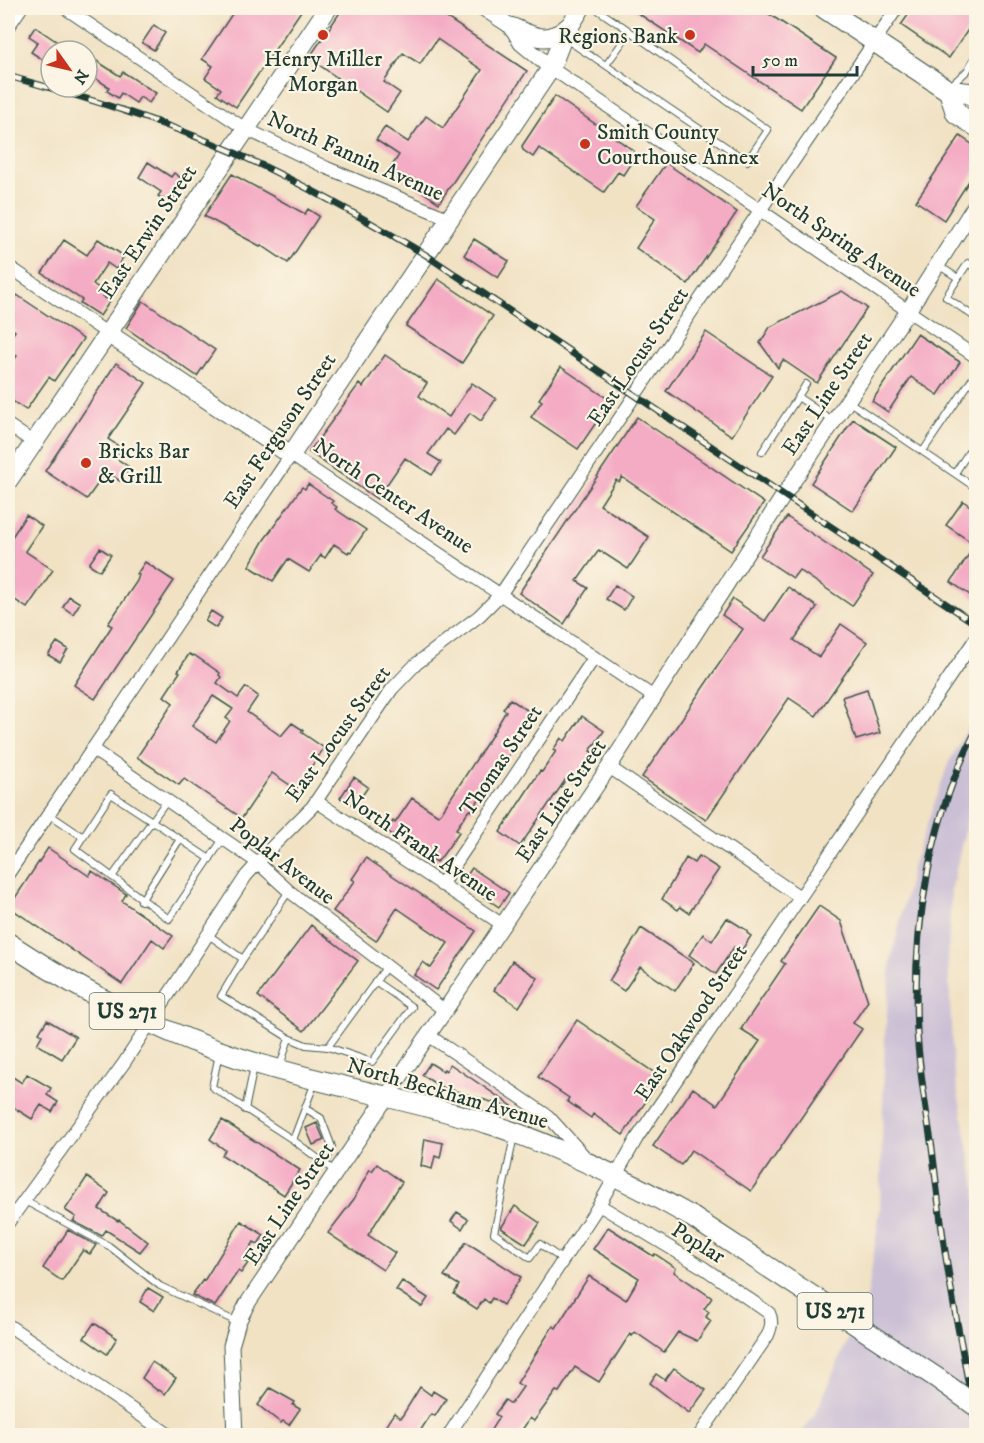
<svg xmlns="http://www.w3.org/2000/svg" width="984" height="1443" font-family="'IM FELL DW Pica',serif">
  <rect width="100%" height="100%" fill="#fcf5e5"/>
  <filter id="ink" filterUnits="userSpaceOnUse"><feTurbulence type="fractalNoise" baseFrequency=".0167" numOctaves="2"/><feDisplacementMap in="SourceGraphic" scale="12" xChannelSelector="R" yChannelSelector="G"/><feConvolveMatrix kernelMatrix="1 2 1 2 8 2 1 2 1" color-interpolation-filters="sRGB"/></filter>
  <filter id="wash" filterUnits="userSpaceOnUse"><feTurbulence type="fractalNoise" baseFrequency=".008" numOctaves="4" result="noise"/><feDisplacementMap in="SourceGraphic" scale="24" xChannelSelector="R" yChannelSelector="G"/><feGaussianBlur stdDeviation="1.35" result="paint"/><feColorMatrix in="noise" values="0 0 0 0 0 0 0 0 0 0 0 0 0 0 0 0 0 1.4 0 .05"/><feComposite in="paint" operator="in"/></filter>
  <g filter="url(#wash)">
    <rect width="100%" height="100%" fill="#f1e2c4"/>
    <path fill="#cbbfd5" d="M976 713V791L970 807 951 891 948 958 953 1066 976 1189V1435L799 1436 816 1413 868 1293 880 1209 885 1036 891 961 913 864 948 764Z"/>
    <g id="blocks">
      <path fill="#f4abc4" fill-rule="evenodd" d="M236 8H303L236 107 217 94 221 89 205 78 213 66 202 59Z
        M343 8H432L527 71 439 203 390 169 399 155 376 140 385 127 408 142 426 116 443 128 482 70 437 39 420 64 403 53 384 82 400 93 387 112 309 58Z
        M630 8H760L836 58 801 109 704 44 698 53Z
        M913 8H976V18L949 58 901 25Z
        M154 25 165 33 154 50 142 43Z
        M35 27 71 51H51V65L31 52 38 42 29 36Z
        M92 58 120 76 123 72 156 93 149 103 140 97 136 103 121 93 118 98 107 91 109 87 87 73V66Z
        M555 96 634 151 635 157 623 175 618 172 604 192 539 148 533 157 523 150 522 146Z
        M960 136 976 147V170L944 220 916 201Z
        M148 162 171 177 174 173 185 181 170 203 158 196 161 192 139 177Z
        M666 163 737 212 688 284 636 248 655 219 636 206Z
        M232 174 305 214 308 209 319 216 288 263 261 245 260 246 204 216Z
        M98 239 124 256 116 269 107 263 93 284 105 292 102 296 110 301 100 316 80 303 82 300 42 273 64 240 87 255Z
        M474 239 509 261 498 278 464 255Z
        M438 279 493 316 462 363 406 326Z
        M842 291 867 308 817 383 783 360 778 368 760 343 770 327Z
        M17 295 83 339 54 381 49 377 26 410 8 398V370L17 356 8 349V342L15 331 8 326V309Z
        M143 301 215 350 197 376 126 328Z
        M706 332 772 376 732 436 666 391Z
        M917 334 960 362 938 395 911 377 888 412 872 401Z
        M385 355 427 383 419 396 449 417 472 383 496 399 481 421 470 413 454 435 446 429 428 454 441 462 432 475 405 458 377 499 309 452 359 384 363 387Z
        M116 363 146 383 108 439 123 449 116 458 129 467 120 481 106 472 87 499 45 471Z
        M561 367 611 401 578 449 531 417 542 401 539 399Z
        M637 417 764 503 731 551 622 477 619 482 616 480 600 505 649 537 628 569 599 550 577 581 588 588 564 624 519 593Z
        M853 419 896 447 853 511 811 483Z
        M308 484 333 501 331 503 337 507 335 509 366 530 351 552 349 551 348 553 334 544 325 558 321 555 309 572 288 559 273 581 249 566 264 540 302 487 305 489Z
        M963 501 976 510V599L951 582 975 545 946 525Z
        M26 515 42 526 25 551 53 570 27 608 8 595V543Z
        M787 517 873 575 852 606 799 570 793 578 760 556Z
        M100 548 111 555 100 571 89 564Z
        M145 562 174 581 95 699 74 685 110 629 112 626 108 624 137 581 139 575 137 574Z
        M615 585 632 596 624 610 606 599Z
        M788 587 817 607 794 640 819 657 841 624 867 642 816 716 789 698 706 820 642 777 743 629 722 615 733 599 765 621Z
        M69 596 80 603 73 614 63 607Z
        M211 611 222 618 216 628 205 621Z
        M57 642 68 649 60 662 48 655Z
        M189 654 193 656 194 655 220 673 219 675 221 677 217 683 238 698 246 687 258 696 247 712 281 736 292 723 303 730 301 732 324 748 296 789 272 773 242 818 184 779 179 785 137 757 173 703 164 696 180 672 178 671ZM213 696 233 709 226 718 230 721 216 742 192 726Z
        M867 689 880 733 856 740 842 697Z
        M510 699 533 714 530 719 532 721 471 811 469 810 456 829 459 832 440 859 436 862 399 834 396 837 387 831 393 821 395 823 412 798 435 813 438 815 441 813 492 735 506 711 503 709Z
        M582 716 604 731 590 751 595 754 575 785 566 779 520 846 500 832 540 771 542 772 556 751 553 750 561 738 565 741Z
        M354 777 368 787 355 806 340 798Z
        M48 848 89 876 92 871 126 894 122 901 173 936 164 948 152 939 122 984 9 907Z
        M699 856 719 869 689 913 680 907 678 910 662 899 686 858 694 863Z
        M366 858 476 931 436 990 414 975 423 962 431 968 448 943 397 908 376 941 333 911 355 881 352 879Z
        M472 868 509 893 499 907 462 882Z
        M819 906 841 921 868 1001 853 1023 862 1029 751 1191 691 1150 681 1165 653 1146 693 1088 717 1105 760 1041 741 1029 785 964 781 961Z
        M727 918 748 931 747 933 751 936 741 951 734 947 716 974 689 955 703 934 712 941Z
        M311 925 358 961 304 1031 258 996Z
        M641 928 694 963 675 991 640 967 624 991 609 981Z
        M512 961 538 978 519 1007 494 990Z
        M47 1020 76 1037 62 1059 37 1044 42 1035 39 1033Z
        M577 1020 662 1078 623 1135 593 1114 591 1118 567 1101 569 1098 538 1077Z
        M430 1063 443 1071 444 1069 446 1071 450 1064 512 1106 511 1108 439 1086 422 1075Z
        M8 1074 22 1083 27 1074 51 1088 47 1095 58 1102 52 1112 41 1105 32 1119 8 1104Z
        M222 1120 300 1170 284 1195 222 1155 225 1150 210 1139Z
        M317 1123 324 1140 313 1145 306 1128Z
        M425 1139 443 1143 440 1158 435 1156 432 1169 421 1166Z
        M377 1164 402 1182 368 1235 395 1253 383 1270 328 1233 354 1199 370 1169 372 1171Z
        M87 1177 109 1193 99 1209 118 1221 119 1220 148 1242 140 1252 106 1230 102 1236 73 1221 76 1217 65 1210Z
        M515 1206 540 1223 526 1244 501 1228Z
        M457 1212 468 1219 462 1229 451 1221Z
        M241 1221 264 1235 258 1244 254 1242 243 1260 248 1263 241 1273 238 1271 215 1306 192 1295 203 1280 204 1281Z
        M608 1227 653 1256 655 1254 676 1268 674 1272 712 1298 704 1309 709 1312 706 1317 711 1321 697 1341 678 1332 664 1352 635 1332 632 1336 630 1334 599 1382 575 1367 559 1392 556 1391 534 1421 530 1418 518 1436H487L499 1417 495 1414 505 1400 511 1404 523 1387 517 1383 553 1326 556 1328 589 1276 626 1300 639 1278 593 1249Z
        M68 1230 96 1245 90 1254 83 1250 62 1281 43 1268Z
        M466 1242 521 1277 503 1305 492 1298 489 1303 484 1299 477 1309 454 1294 459 1285 444 1276Z
        M402 1281 428 1298 422 1307 396 1290Z
        M148 1288 163 1297 154 1311 140 1302Z
        M94 1323 117 1338 107 1354 84 1338Z
        M152 1362 176 1378 165 1394 159 1390 158 1391 142 1378Z
        M674 1368 706 1390 689 1413 650 1383 656 1374 665 1380Z
        M420 1387 431 1395 433 1391 446 1399 435 1416 431 1414 417 1436H379L394 1413 401 1418Z
        M270 1388 295 1402 293 1405 300 1409 289 1425 283 1421 281 1423 258 1405Z"/>
    </g>
  </g>
  <g filter="url(#ink)">
    <use href="#blocks" fill-opacity="0" stroke="#3e564a" stroke-width="1.5"/>
    <g fill="none" stroke-linecap="round" stroke-linejoin="round">
      <defs>
        <path id="service" d="M595 8 617 23
          M564 38 591 56
          M595 58 747 161 768 130 621 25
          M606 65 630 32
          M950 86 967 71 976 55
          M938 265 958 278
          M976 269 968 263 946 297 976 318
          M798 397 806 384
          M848 401 976 488
          M923 451 976 373
          M762 452 798 397 833 421
          M955 473 976 441
          M49 814 83 837
          M210 859 111 794 75 849 169 919 223 839
          M112 877 167 800
          M289 891 243 959 221 996 289 1038 306 1045 328 1047
          M141 901 180 839
          M207 934 243 959
          M375 981 412 1007 372 1062 328 1047 387 966
          M219 1054 212 1087 293 1140 336 1172
          M280 1066 289 1038
          M306 1109 321 1118 332 1147 325 1165
          M245 1110 254 1066
          M514 1136 494 1233 530 1258 540 1244 563 1260
          M293 1140 315 1082
          M25 1201 109 1246 160 1286 237 1322"/>
        <path id="minor" d="M65 8 244 128 327 168 450 219
          M8 27 21 8
          M551 68 976 357
          M8 266 107 333
          M8 425 33 442
          M92 749 257 862 289 891 444 1010
          M609 767 800 897
          M316 801 503 925
          M8 874 291 455 654 697
          M441 885 594 658
          M428 1035 548 1116 586 1158
          M599 1205 704 1268 769 1313C773 1321 771 1327 768 1335L699 1436
          M8 1223 124 1063 246 876 272 847 312 807 392 689 416 664 479 616 500 595 897 8
          M8 1325 171 1436
          M448 1436 599 1205 637 1138 976 638"/>
        <path id="tertiary" d="M483 8 512 27 521 43 551 68
          M235 1436 231 1346 238 1322 247 1304 609 767 784 495 908 311 976 204"/>
        <path id="secondary" d="M512 27C534 37 549 45 569 26
          M107 333 291 455 551 68 563 37 581 8
          M8 481 328 8"/>
        <path id="primary" d="M824 8 949 91 969 93 976 98
          M949 91 956 113 976 126
          M8 943C79 990 157 1031 239 1058 321 1085 407 1098 490 1124 560 1147 627 1180 692 1217"/>
      </defs>
      <use href="#service" stroke="#3e564a" stroke-width="8"/>
      <use href="#minor" stroke="#3e564a" stroke-width="14"/>
      <use href="#tertiary" stroke="#3e564a" stroke-width="17"/>
      <use href="#secondary" stroke="#3e564a" stroke-width="20"/>
      <use href="#primary" stroke="#3e564a" stroke-width="22"/>
      <use href="#service" stroke="#fff" stroke-width="6"/>
      <use href="#minor" stroke="#fff" stroke-width="12"/>
      <use href="#tertiary" stroke="#fff" stroke-width="15"/>
      <use href="#secondary" stroke="#fff" stroke-width="18"/>
      <use href="#primary" stroke="#fff" stroke-width="20"/>
      <defs>
        <path id="rail" d="M8 76C84 97 160 120 233 152 300 182 363 218 426 255L976 624
          M976 731C929 819 912 931 917 1031 919 1070 926 1109 932 1148 937 1188 941 1229 948 1270 956 1324 969 1377 976 1431"/>
      </defs>
      <use href="#rail" stroke="#1f3d34" stroke-width="7"/>
      <use href="#rail" stroke="#fcf5e5" stroke-width="4.5" stroke-dasharray="14" stroke-linecap="butt"/>
      <defs>
        <path id="primary-bridge" d="M692 1217 937 1378 976 1406"/>
      </defs>
      <use href="#primary-bridge" stroke="#3e564a" stroke-width="22" stroke-linecap="butt"/>
      <use href="#primary-bridge" stroke="#fff" stroke-width="20"/>
    </g>
  </g>
  <g fill="#c8321e" stroke="#fcf5e5" stroke-width="2">
    <circle cx="323" cy="35" r="6"/>
    <circle cx="690" cy="35" r="6"/>
    <circle cx="585" cy="144" r="6"/>
    <circle cx="86" cy="463" r="6"/>
  </g>
  <g text-anchor="middle" stroke-width="4.5" stroke-linejoin="round" paint-order="stroke">
    <g fill="#fcf5e5" stroke="#617469" stroke-width="1.5">
      <rect x="89.5" y="993" width="75" height="36" rx="4.5"/>
      <rect x="797.5" y="1293" width="75" height="36" rx="4.5"/>
    </g>
    <g font-size="21" font-weight="bold" fill="#1f3d34">
      <text x="127" y="1018">US 271</text>
      <text x="835" y="1318">US 271</text>
    </g>
    <g font-size="22" fill="#1f3d34" stroke="#fcf5e5" text-anchor="start">
      <text x="678" y="43" text-anchor="end">Regions Bank</text>
      <text x="323" y="66" text-anchor="middle">Henry Miller<tspan x="323" dy="25">Morgan</tspan></text>
      <text x="597" y="139">Smith County<tspan x="597" dy="25">Courthouse Annex</tspan></text>
      <text x="98" y="458">Bricks Bar<tspan x="98" dy="25">&amp; Grill</tspan></text>
    </g>
    <g font-size="22" fill="#1f3d34" stroke="#fcf5e5">
      <text transform="translate(356 155) rotate(24)" y="8">North Fannin Avenue</text>
      <text transform="translate(147 231) rotate(-56)" y="8">East Erwin Street</text>
      <text transform="translate(842 239) rotate(34)" y="8">North Spring Avenue</text>
      <text transform="translate(637 356) rotate(-56)" y="8">East Locust Street</text>
      <text transform="translate(826 393) rotate(-56)" y="8">East Line Street</text>
      <text transform="translate(279 430) rotate(-56)" y="8">East Ferguson Street</text>
      <text transform="translate(394 495) rotate(34)" y="8">North Center Avenue</text>
      <text transform="translate(337 733) rotate(-54)" y="8">East Locust Street</text>
      <text transform="translate(500 760) rotate(-56)" y="8">Thomas Street</text>
      <text transform="translate(560 800) rotate(-56)" y="8">East Line Street</text>
      <text transform="translate(421 845) rotate(34)" y="8">North Frank Avenue</text>
      <text transform="translate(283 860) rotate(38)" y="8">Poplar Avenue</text>
      <text transform="translate(690 1022) rotate(-56)" y="8">East Oakwood Street</text>
      <text transform="translate(448 1092) rotate(16)" y="8">North Beckham Avenue</text>
      <text transform="translate(288 1203) rotate(-56)" y="8">East Line Street</text>
      <text transform="translate(699 1242) rotate(32)" y="8">Poplar</text>
    </g>
  </g>
  <rect width="984" height="1443" fill="none" stroke="#fcf5e5" stroke-width="30"/>
  <g transform="translate(69 69) rotate(124)"><circle r="28" fill="#fcf5e5" stroke="#a4ab9e" stroke-width="1.5"/>
  <path d="M0-4.5L10 22L0 15L-10 22Z" fill="#c8321e"/>
  <text y="-9" font-size="16" font-weight="bold" text-anchor="middle" fill="#1f3d34">N</text>
  </g>
  <path d="M753 66v9h104v-9" fill="none" stroke="#1f3d34" stroke-width="3"/>
  <text x="762" y="66" font-size="18" fill="#1f3d34" stroke="#fcf5e5" stroke-width="4.5" paint-order="stroke">50 m</text>
</svg>
